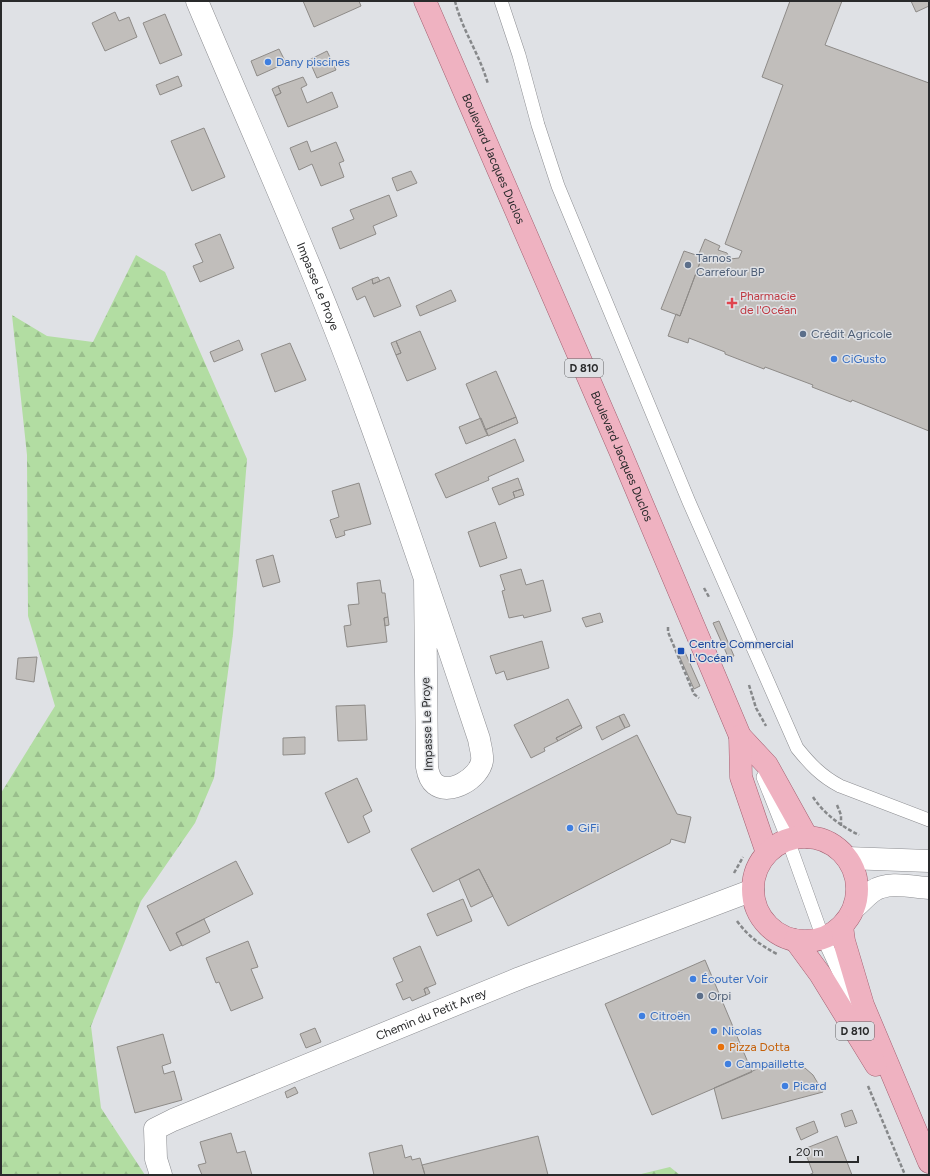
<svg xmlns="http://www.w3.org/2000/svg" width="930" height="1176" font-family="Figtree,sans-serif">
  <defs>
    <pattern id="forest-firs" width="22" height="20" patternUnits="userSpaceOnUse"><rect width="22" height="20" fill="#b2dda2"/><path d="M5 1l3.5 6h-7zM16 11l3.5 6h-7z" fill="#99be8c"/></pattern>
  </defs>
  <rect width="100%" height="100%" fill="#dfe1e5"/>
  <path fill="url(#forest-firs)" d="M136 255 165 272 247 459 233 634 214 778 195 823 141 901 91 1026 101 1108 145 1175H1V793L55 706 28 616 27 455 12 315 47 336 93 342Z
    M670 1167 680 1175H637Z"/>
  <path fill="#c1bebb" stroke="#8e8b88" d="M303 1H359L361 6 314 27Z
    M790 1H842L825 45 929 83V431L852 400 851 402 812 387 813 385 765 367 764 369 725 354V352L689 338 688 343 668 336 676 314 680 316 702 257 698 256 705 239 720 246 718 250 727 253 730 259 739 258 742 251 725 244 783 85 762 77Z
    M911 1H929V6L916 12Z
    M115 12 119 21 129 17 137 37 105 51 92 23Z
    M165 14 182 55 160 64 143 23Z
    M279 49 286 63 257 76 251 61Z
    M327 51 336 70 317 78 309 60Z
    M178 76 182 86 160 95 156 85Z
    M303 77 307 85 301 88 307 103 332 92 338 107 288 127 275 96 281 93 278 86Z
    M278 86 281 93 275 96 272 89Z
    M204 128 225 177 192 191 171 141Z
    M307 141 311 152 336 142 344 161 339 163 344 177 321 186 312 164 299 170 290 148Z
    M411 171 417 183 397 191 392 178Z
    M389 195 397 216 373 226 376 234 340 249 332 228 354 219 350 210Z
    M220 234 234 268 200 282 193 266 203 262 195 244Z
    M684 251 702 257 680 316 661 309Z
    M378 277 380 281 373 284 372 279Z
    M389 277 401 306 374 317 365 296 357 300 352 288 372 279 373 284Z
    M451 290 456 301 420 316 416 306Z
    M420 331 436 369 407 381 396 355 401 353 396 341Z
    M239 340 243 350 214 362 210 352Z
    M396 341 401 353 396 355 391 343Z
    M290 343 306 380 275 392 261 354Z
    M496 371 516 417 485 430 466 384Z
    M516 417 518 423 488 436 485 430Z
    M481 418 488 435 466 444 459 427Z
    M515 439 524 461 488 477 489 480 446 498 435 474Z
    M518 478 522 489 513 492 515 498 499 505 492 488Z
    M359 483 371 524 344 531 345 535 336 538 330 520 339 517 332 491Z
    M522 489 524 495 515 498 513 492Z
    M495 522 507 558 480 567 468 532Z
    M273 555 280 582 263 587 256 560Z
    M521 569 526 585 543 580 551 611 524 618 523 615 509 618 502 591 505 590 500 575Z
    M380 580 382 593H385L388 617 384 618 387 642 347 647 344 626 351 625 348 605 359 604 357 583Z
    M600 613 603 622 586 627 582 618Z
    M388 617 389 625 385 626 384 618Z
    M719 621 734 656 729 659 713 623Z
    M542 641 549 668 507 680 504 671 496 674 490 656Z
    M684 650 700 686 694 689 678 653Z
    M37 657 34 682 16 679 18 658Z
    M568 699 581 725 556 738 558 741 544 748 545 751 531 758 514 725Z
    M365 705 367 740 338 741 336 706Z
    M624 714 630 726 625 728 619 716Z
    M619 716 625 728 602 740 596 727Z
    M581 725 582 728 558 741 556 738Z
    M637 735 677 814 691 817 685 843 671 839 670 843 508 926 479 869 433 892 411 849Z
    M305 737V754L283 755V738Z
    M357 778 372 811 363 816 370 832 348 843 325 793Z
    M236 861 253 894 176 933 182 945 170 951 147 906Z
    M479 869 493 896 471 907 459 879Z
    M463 899 472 921 437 936 427 914Z
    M204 919 210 932 182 946 176 933Z
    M248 941 258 967 251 969 263 998 231 1011 219 982 216 983 206 958Z
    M420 946 436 984 424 989 426 995 412 1001 410 997 403 1000 396 984 403 981 393 958Z
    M705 960 752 1072 652 1115 605 1004Z
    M427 987 430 993 426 995 424 989Z
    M315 1028 321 1042 306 1048 300 1034Z
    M163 1034 171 1063 162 1066 164 1074 174 1071 182 1100 135 1113 117 1047Z
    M773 1062H789L805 1068 813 1075 823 1092 722 1119 714 1088Z
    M295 1087 298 1093 287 1098 285 1092Z
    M852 1110 857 1123 845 1127 841 1114Z
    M814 1121 818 1132 801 1140 796 1128Z
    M231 1133 237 1153 245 1151 252 1175H202L198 1165 206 1163 200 1142Z
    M538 1136 548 1175H425L422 1165Z
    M837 1136 852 1175H809L813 1173 804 1149Z
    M402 1145 405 1158 411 1156 412 1160 420 1158 425 1175H374L369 1153Z"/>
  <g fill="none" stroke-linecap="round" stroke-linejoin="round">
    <defs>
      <path id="lane" d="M501 1 519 55 538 125 558 186 689 502 797 748C810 764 821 776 840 786L929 820
        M763 777 788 840 823 938 855 1007"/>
      <g id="street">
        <path id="s1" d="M197 1C255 139 317 275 368 416 407 523 443 631 479 739 480 746 483 755 482 761 479 778 450 796 435 784 430 780 428 773 427 767L425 578"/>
        <path d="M847 858 929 861"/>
        <path d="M854 908C860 903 866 896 873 891 888 881 912 887 929 888"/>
        <path id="s2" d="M161 1175 156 1159 155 1129 173 1120 520 978 753 890"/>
      </g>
      <g id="primary">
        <path id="s3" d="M425 1 620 451 740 736 767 765 807 837"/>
        <path d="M740 736 741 777 767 853"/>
        <circle cx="805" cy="889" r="52"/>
        <path d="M842 926 844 941 863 1005 929 1162"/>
        <path d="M795 940 820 974 876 1065"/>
      </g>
    </defs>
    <use href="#lane" stroke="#8c8d91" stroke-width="14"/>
    <use href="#street" stroke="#8c8d91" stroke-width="23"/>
    <use href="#primary" stroke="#a36172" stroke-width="23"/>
    <path stroke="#86888a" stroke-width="2.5" stroke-dasharray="4 2" stroke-linecap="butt" d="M455 1C462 30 480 55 488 84
      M704 588 709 597
      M668 627V632L694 694 699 698
      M749 685 756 708 766 726
      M813 797C824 814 841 826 859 835
      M837 805 841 815V826
      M734 873 743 857
      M737 921C748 936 760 945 777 954
      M868 1086 905 1175"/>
    <use href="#lane" stroke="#fff" stroke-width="13"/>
    <use href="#street" stroke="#fff" stroke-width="22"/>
    <use href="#primary" stroke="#efb2c1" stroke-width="22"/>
  </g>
  <g fill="#3f7fe0" stroke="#dfe1e5" stroke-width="1.5">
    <circle cx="268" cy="62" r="4"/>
    <circle cx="834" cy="359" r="4"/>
    <circle cx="570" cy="828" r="4"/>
    <circle cx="693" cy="979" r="4"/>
    <circle cx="642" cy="1016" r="4"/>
    <circle cx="714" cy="1031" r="4"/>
    <circle cx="728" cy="1064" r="4"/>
    <circle cx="785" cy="1086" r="4"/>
  </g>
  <g fill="#5c6f8a" stroke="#dfe1e5" stroke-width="1.5">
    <circle cx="688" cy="265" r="4"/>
    <circle cx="803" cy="334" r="4"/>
    <circle cx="700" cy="996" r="4"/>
  </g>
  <path fill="#e0444e" stroke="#dfe1e5" stroke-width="1.5" d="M730 297h4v4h4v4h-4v4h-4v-4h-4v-4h4z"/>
  <rect fill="#1a4fb4" stroke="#dfe1e5" stroke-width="1.5" x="677" y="647" width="8" height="8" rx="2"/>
  <circle fill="#e8710a" stroke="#dfe1e5" stroke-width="1.5" cx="721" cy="1047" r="4"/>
  <g text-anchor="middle" stroke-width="3" stroke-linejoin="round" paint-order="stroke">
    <g fill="#dfe1e5" stroke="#606163" stroke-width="1">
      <rect x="565" y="359" width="38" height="18" rx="3"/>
      <rect x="836" y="1022" width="38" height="18" rx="3"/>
    </g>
    <g font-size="11" font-weight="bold" fill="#292a2b">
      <text x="584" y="372">D 810</text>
      <text x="855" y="1035">D 810</text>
    </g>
    <g font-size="12" fill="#366cbe" stroke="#dfe1e5" text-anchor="start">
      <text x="276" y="66">Dany piscines</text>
      <text x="842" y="363">CiGusto</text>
      <text x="578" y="832">GiFi</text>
      <text x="701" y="983">Écouter Voir</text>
      <text x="650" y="1020">Citroën</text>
      <text x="722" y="1035">Nicolas</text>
      <text x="736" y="1068">Campaillette</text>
      <text x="793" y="1090">Picard</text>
    </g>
    <g font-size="12" fill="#292a2b" stroke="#dfe1e5">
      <text dy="4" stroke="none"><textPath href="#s3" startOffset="172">Boulevard Jacques Duclos</textPath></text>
      <text dy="4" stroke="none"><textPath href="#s1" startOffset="310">Impasse Le Proye</textPath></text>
      <text dy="4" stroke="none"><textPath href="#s3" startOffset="496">Boulevard Jacques Duclos</textPath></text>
      <text transform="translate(427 724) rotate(-92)" y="4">Impasse Le Proye</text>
      <text dy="4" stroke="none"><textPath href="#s2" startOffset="346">Chemin du Petit Arrey</textPath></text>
    </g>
    <g font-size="12" fill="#4e5e75" stroke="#dfe1e5" text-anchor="start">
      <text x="696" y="262">Tarnos<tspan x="696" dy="14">Carrefour BP</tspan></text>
      <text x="811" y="338">Crédit Agricole</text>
      <text x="708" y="1000">Orpi</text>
    </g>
    <g font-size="12" fill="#be3a42" stroke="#dfe1e5" text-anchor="start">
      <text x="740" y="300">Pharmacie<tspan x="740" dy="14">de l'Océan</tspan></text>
    </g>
    <g font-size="12" fill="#164399" stroke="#dfe1e5" text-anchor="start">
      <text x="689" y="648">Centre Commercial<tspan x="689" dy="14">L'Océan</tspan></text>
    </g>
    <g font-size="12" fill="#c56008" stroke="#dfe1e5" text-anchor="start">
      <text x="729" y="1051">Pizza Dotta</text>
    </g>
  </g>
  <rect width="930" height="1176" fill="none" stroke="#292a2b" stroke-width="4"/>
  <path d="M790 1156v6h68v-6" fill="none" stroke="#292a2b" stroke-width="2"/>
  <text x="796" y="1156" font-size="12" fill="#292a2b" stroke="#dfe1e5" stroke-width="3" paint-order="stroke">20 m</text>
</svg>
